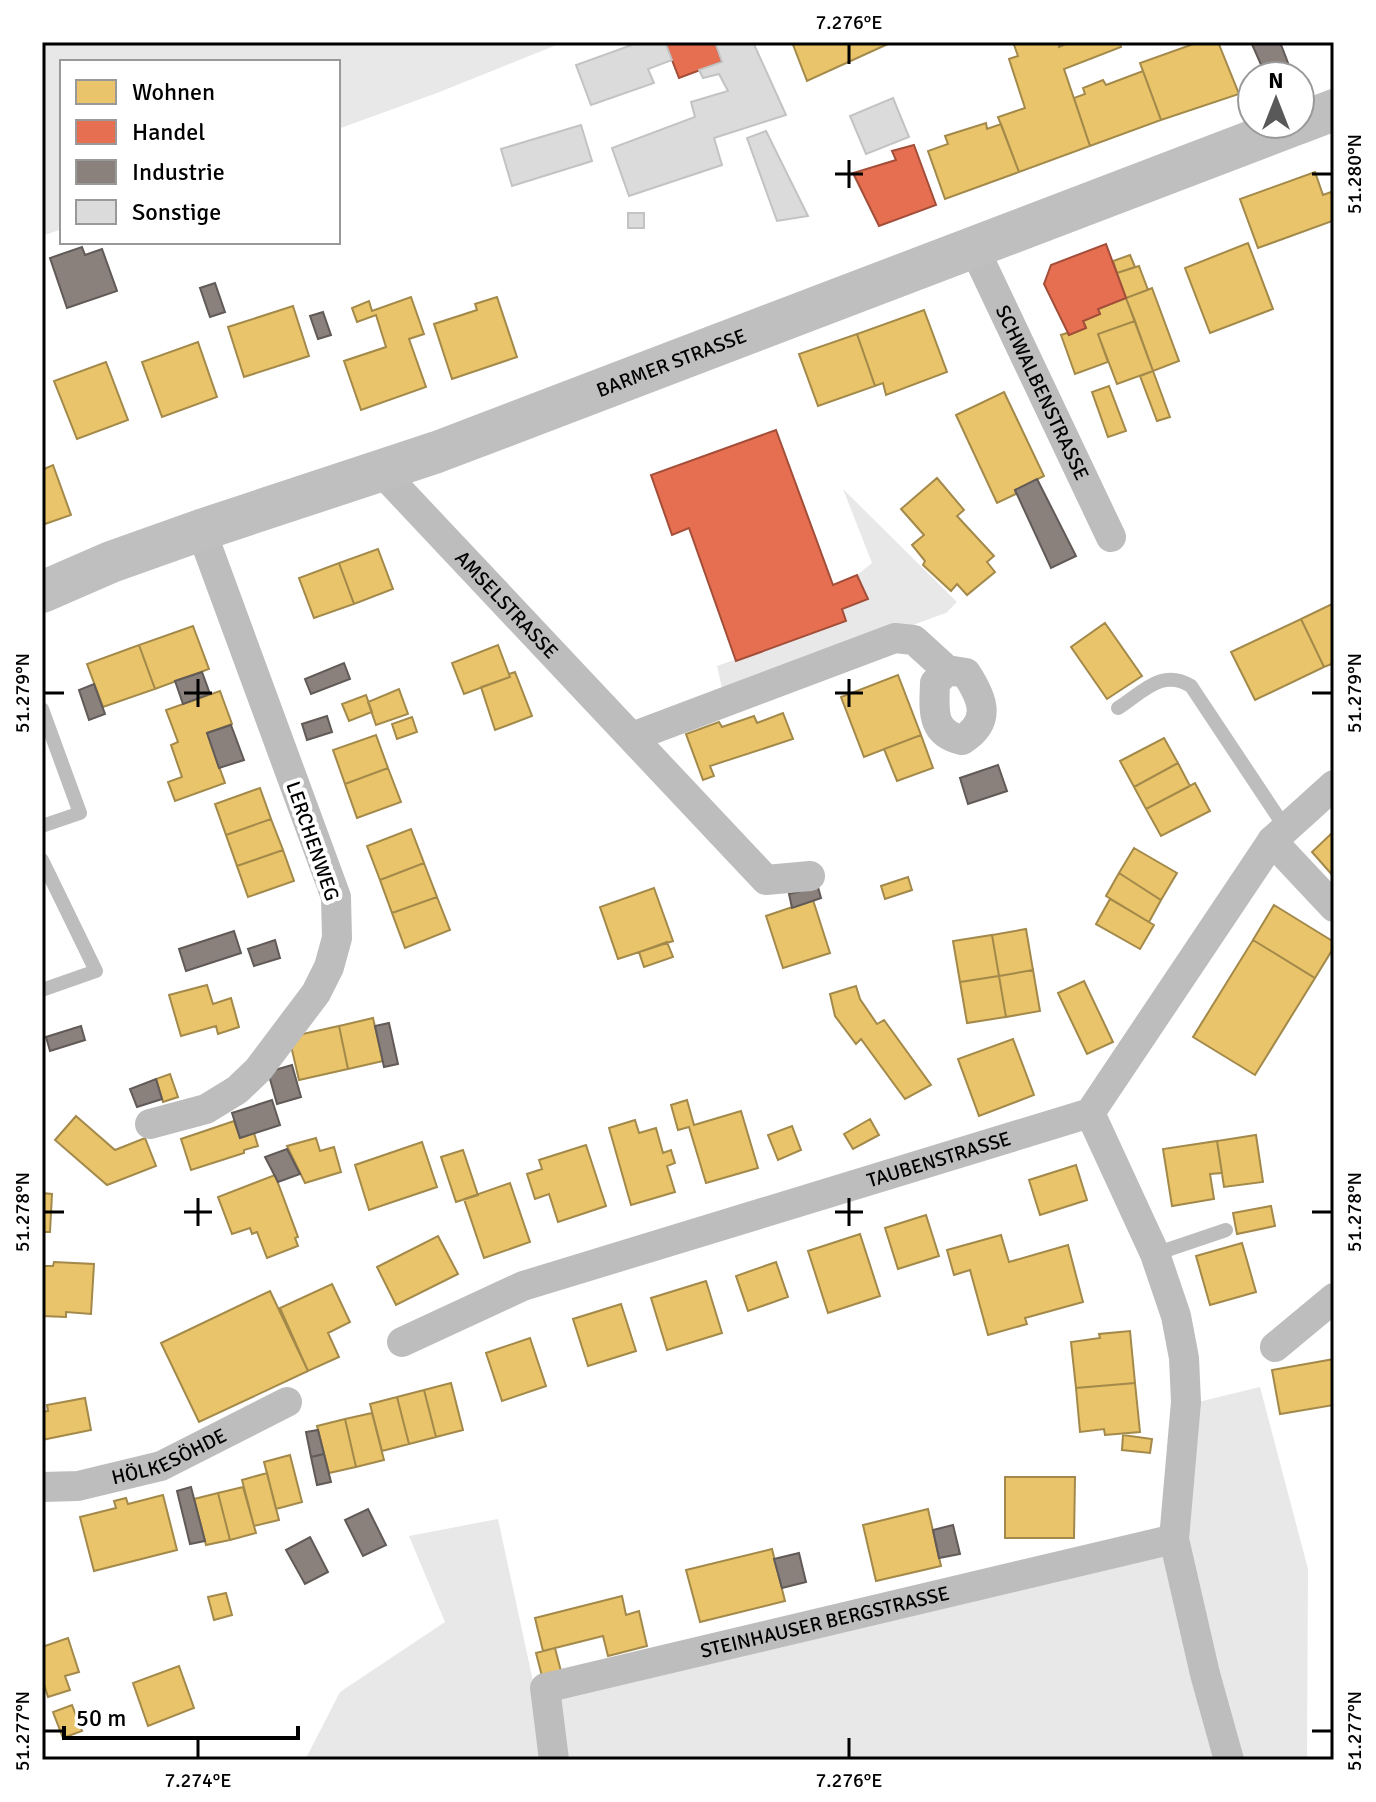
<svg xmlns="http://www.w3.org/2000/svg" width="1376" height="1802" font-family="Signika,sans-serif">
  <rect width="100%" height="100%" fill="#fff"/>
  <path fill="#e8e8e8" d="M42 42H564L437 93 338 129V62H62V229L42 236Z
    M843 489 957 602 946 613 723 693 717 666 846 621 842 609 868 599 857 575 872 563Z
    M1260 1387 1308 1569 1307 1760H554L541 1695 1177 1542 1190 1404Z
    M498 1519 550 1760H305L340 1692 445 1622 409 1536Z"/>
  <path fill="#e9c46a" stroke="#a3894a" stroke-width="2" d="M792 42H890V43L807 81Z
    M1013 42H1058L1059 47 1070 42H1119L1121 47 1064 69 1090 146 1019 172 998 117 1025 108 1009 59 1018 56Z
    M1199 42H1218L1239 94 1161 120 1140 63Z
    M1143 71 1161 120 1090 146 1074 98 1085 94 1083 88 1103 80 1106 85Z
    M986 123 987 129 1001 124 1019 172 945 199 928 151 948 144 945 136Z
    M1315 172 1323 195 1334 191V228L1332 221 1258 248 1240 199Z
    M1248 243 1273 309 1210 333 1185 268Z
    M1130 255 1135 267 1117 273 1113 261Z
    M1139 266 1148 290 1126 298 1117 273Z
    M1152 288 1179 361 1153 371 1126 298Z
    M411 297 424 334 409 339 426 387 361 410 344 361 386 347 376 315 357 322 352 308 369 301 372 311Z
    M497 297 517 357 452 379 434 324 477 310 475 304Z
    M1126 298 1135 321 1098 334 1108 362 1075 374 1061 335 1067 333 1069 335 1086 328 1083 321 1100 314 1098 309Z
    M293 306 309 356 244 377 228 327Z
    M924 310 947 372 886 395 883 383 875 386 857 334Z
    M1135 321 1153 371 1117 384 1098 334Z
    M857 334 875 386 818 406 799 354Z
    M198 342 217 397 162 417 142 362Z
    M106 362 128 420 77 439 54 381Z
    M1153 371 1170 417 1157 421 1140 376Z
    M1109 386 1126 431 1108 437 1092 392Z
    M1004 392 1044 476 1015 490 1016 494 997 503 956 415Z
    M53 465 71 515 42 525V470Z
    M937 478 964 510 957 516 994 556 987 562 995 572 967 595 957 584 951 591 923 565 925 561 912 545 924 535 901 509Z
    M378 549 393 589 354 604 339 563Z
    M339 563 354 604 314 618 299 578Z
    M1334 603V663L1324 667 1301 619Z
    M1301 619 1324 667 1255 700 1231 652Z
    M1105 623 1142 676 1107 699 1071 647Z
    M193 626 209 669 155 689 139 645Z
    M139 645 155 689 103 707 87 664Z
    M498 645 510 677 464 694 452 663Z
    M515 672 532 716 495 730 481 687 510 677 509 674Z
    M898 675 921 735 864 757 841 697Z
    M399 689 408 714 376 725 368 702Z
    M220 691 232 724 207 733 225 783 175 801 168 782 182 777 171 745 178 742 166 710Z
    M366 695 372 712 349 721 342 704Z
    M783 713 793 739 710 766 714 776 703 780 686 734 719 722 722 727 754 716 757 723Z
    M412 717 417 732 397 739 392 724Z
    M376 735 388 768 345 784 333 750Z
    M921 735 933 768 897 781 884 749Z
    M1164 738 1178 763 1134 787 1120 761Z
    M1178 763 1190 786 1146 809 1134 787Z
    M388 768 401 802 357 818 345 784Z
    M1195 783 1210 811 1161 836 1146 809Z
    M260 788 271 819 226 835 215 804Z
    M271 819 283 850 237 866 226 835Z
    M411 829 424 863 380 880 367 846Z
    M1334 831V877L1312 852Z
    M1134 848 1177 873 1161 900 1119 873Z
    M283 850 294 881 248 897 237 866Z
    M424 863 437 897 392 913 380 880Z
    M1119 873 1161 900 1149 922 1106 896Z
    M908 877 912 890 885 899 881 886Z
    M654 888 673 941 618 959 600 907Z
    M437 897 450 930 405 948 392 913Z
    M1110 899 1154 925 1140 949 1096 924Z
    M813 900 830 953 783 968 766 916Z
    M1274 905 1334 942V947L1315 978 1253 940Z
    M1026 929 1033 970 999 976 992 935Z
    M992 935 999 976 960 982 953 941Z
    M1253 940 1315 978 1255 1075 1193 1037Z
    M667 942 673 957 644 967 639 952Z
    M1033 970 1040 1011 1006 1017 999 976Z
    M999 976 1006 1017 967 1023 960 982Z
    M1084 981 1113 1042 1087 1054 1058 993Z
    M207 985 213 1004 231 998 239 1027 218 1034 216 1026 181 1036 169 995Z
    M856 986 860 999 877 1024 884 1020 931 1085 905 1099 861 1039 856 1044 835 1016 830 994Z
    M373 1018 383 1061 348 1069 339 1026Z
    M339 1026 348 1069 299 1080 289 1037Z
    M1013 1039 1034 1095 979 1116 958 1059Z
    M170 1074 178 1097 163 1102 156 1079Z
    M687 1100 694 1125 741 1111 758 1168 706 1183 689 1127 678 1130 671 1105Z
    M76 1116 115 1150 145 1138 156 1166 107 1185 55 1140Z
    M870 1119 879 1135 853 1149 844 1134Z
    M635 1120 639 1133 656 1128 663 1153 671 1150 675 1163 667 1166 675 1192 631 1205 609 1128Z
    M234 1121 240 1138 254 1133 258 1146 244 1150V1153L191 1170 181 1139Z
    M792 1126 801 1150 778 1160 768 1135Z
    M1256 1135 1263 1182 1224 1187 1217 1141Z
    M316 1138 320 1151 334 1147 341 1172 305 1183 287 1146Z
    M1217 1141 1222 1173 1210 1174 1214 1199 1172 1206 1163 1149Z
    M422 1142 437 1187 369 1210 355 1165Z
    M586 1145 606 1206 558 1222 549 1194 535 1199 527 1174 542 1169 539 1160Z
    M463 1150 478 1195 456 1202 441 1157Z
    M1076 1165 1087 1200 1040 1215 1029 1180Z
    M275 1175 298 1237 295 1238 298 1246 267 1258 257 1232 252 1234 250 1228 232 1234 218 1197Z
    M510 1183 530 1242 484 1258 464 1199Z
    M42 1193 52 1194 50 1232H42Z
    M1271 1206 1275 1226 1237 1234 1233 1213Z
    M926 1215 939 1256 898 1269 885 1228Z
    M860 1234 880 1296 828 1313 808 1251Z
    M1001 1235 1009 1262 1068 1245 1083 1302 1025 1318 1027 1324 988 1335 970 1270 954 1275 947 1250Z
    M438 1236 458 1274 396 1305 377 1267Z
    M1242 1243 1256 1292 1210 1305 1196 1256Z
    M54 1262 94 1264 91 1314 66 1312V1317L42 1316V1266H53Z
    M776 1262 788 1297 748 1311 736 1276Z
    M706 1281 722 1333 667 1350 651 1298Z
    M332 1284 350 1322 328 1333 339 1357 308 1371 280 1308Z
    M270 1291 308 1371 199 1422 161 1343Z
    M621 1304 636 1351 588 1366 573 1319Z
    M1130 1331 1135 1383 1076 1388 1071 1342 1100 1338 1099 1334Z
    M530 1338 546 1386 502 1401 486 1353Z
    M1334 1359V1405L1280 1414 1272 1370Z
    M451 1383 463 1430 436 1437 424 1390Z
    M1135 1383 1140 1432 1105 1435 1104 1429 1080 1432 1076 1388Z
    M424 1390 436 1437 409 1444 397 1397Z
    M397 1397 409 1444 382 1451 370 1404Z
    M85 1398 91 1430 42 1440V1412L48 1411 47 1405Z
    M372 1413 384 1460 356 1467 345 1419Z
    M345 1419 356 1467 329 1473 317 1426Z
    M1123 1435 1152 1439 1150 1453 1122 1450Z
    M290 1455 302 1502 276 1509 264 1462Z
    M267 1473 279 1520 254 1526 242 1480Z
    M1005 1477H1075L1074 1538H1005Z
    M243 1487 256 1533 230 1540 218 1493Z
    M218 1493 230 1540 206 1545 194 1499Z
    M163 1495 177 1550 94 1571 80 1517 116 1508 114 1501 126 1498 128 1504Z
    M928 1509 941 1566 876 1581 863 1525Z
    M772 1549 785 1601 700 1622 686 1570Z
    M226 1593 232 1615 214 1620 208 1597Z
    M622 1596 626 1615 639 1611 647 1646 608 1656 603 1636 543 1651 535 1618Z
    M68 1638 79 1672 65 1676 70 1690 48 1697 42 1678V1647Z
    M555 1648 562 1675 543 1680 536 1653Z
    M179 1666 194 1708 148 1726 133 1683Z
    M72 1705 82 1731 63 1738 53 1712Z"/>
  <path fill="#e76f51" stroke="#a24e39" stroke-width="2" d="M665 42H715L722 62 679 78Z
    M914 145 936 205 879 226 853 173 896 160 892 151Z
    M1106 244 1126 298 1098 309 1100 314 1083 321 1086 328 1069 335 1044 284 1051 265Z
    M776 430 833 585 857 575 868 599 842 609 846 621 736 661 689 528 672 535 651 475Z"/>
  <path fill="#8a817c" stroke="#615a57" stroke-width="2" d="M1251 42H1280L1293 76H1266Z
    M82 247 85 255 102 249 117 291 67 308 50 258Z
    M215 283 225 312 210 317 200 288Z
    M323 312 331 335 318 339 310 316Z
    M1037 479 1076 556 1051 568 1015 490Z
    M344 663 350 679 311 694 305 679Z
    M202 672 210 694 183 704 175 681Z
    M94 684 105 714 89 720 79 690Z
    M327 716 332 732 307 740 302 724Z
    M231 725 244 760 219 768 207 733Z
    M998 765 1007 791 968 804 960 778Z
    M818 887 821 898 792 908 789 894Z
    M234 931 241 953 186 971 179 949Z
    M275 940 280 958 254 966 248 949Z
    M389 1023 398 1064 384 1067 375 1026Z
    M81 1026 85 1040 50 1051 46 1037Z
    M292 1065 301 1097 277 1104 268 1072Z
    M156 1079 162 1099 137 1107 130 1089Z
    M272 1100 280 1125 240 1138 232 1113Z
    M287 1149 300 1174 278 1182 265 1157Z
    M318 1430 324 1454 311 1457 306 1432Z
    M324 1454 331 1482 317 1485 311 1457Z
    M191 1487 205 1541 190 1544 177 1491Z
    M368 1509 386 1545 363 1556 345 1520Z
    M953 1525 960 1554 939 1558 933 1530Z
    M310 1537 328 1572 305 1584 286 1550Z
    M799 1553 806 1582 782 1588 774 1559Z"/>
  <path fill="#dbdbdb" stroke="#c3c3c3" stroke-width="2" d="M640 42H665L672 60 648 69 654 83 591 105 576 65Z
    M715 42H753L786 115 714 138 722 165 629 196 612 148 695 117 691 102 728 91 719 74 703 78 699 70 722 62Z
    M893 98 909 137 866 154 850 116Z
    M581 125 592 161 512 186 501 149Z
    M766 131 808 216 777 221 747 138Z
    M628 213H644V228H628Z"/>
  <g fill="none" stroke-linecap="round" stroke-linejoin="round">
    <path stroke="#bdbdbd" stroke-width="14" d="M1118 708C1143 692 1162 668 1191 686L1286 829
      M42 709 80 813 42 826
      M42 860 96 971 42 990
      M1155 1254 1226 1230"/>
    <g stroke="#bdbdbd" stroke-width="30">
      <path id="s1" d="M974 248 1111 537"/>
      <path id="s2" d="M382 472 766 880 810 876"/>
      <path d="M632 737 895 638 914 640 947 670 966 673C983 699 992 721 962 740 931 733 934 711 935 683L947 670"/>
      <path d="M1272 841 1334 907"/>
      <path d="M1090 1113 1155 1254 1176 1316 1184 1358 1186 1402 1174 1539 1205 1674 1229 1760"/>
      <path d="M150 1124 206 1109 237 1090 258 1070 316 993 329 967 337 938 336 897 201 530"/>
      <path id="s3" d="M402 1342 523 1286 1090 1113 1272 841 1334 785"/>
      <path d="M1275 1347 1334 1298"/>
      <path id="s4" d="M42 1487 78 1486 161 1466 287 1402"/>
      <path id="s5" d="M554 1760 545 1688 1174 1539"/>
    </g>
    <g stroke="#bfbfbf" stroke-width="42">
      <path d="M1300 123 1334 110"/>
      <path id="s6" d="M42 592 111 562 201 530 437 452 1297 124"/>
    </g>
  </g>
  <path fill="none" stroke="#000" stroke-width="3" d="M849 44V64M849 160V188M835 174H863M1312 174H1332M198 679V707M849 679V707M44 693H64M184 693H212M835 693H863M1312 693H1332M198 1198V1226M849 1198V1226M44 1212H64M184 1212H212M835 1212H863M1312 1212H1332M44 1731H64M1312 1731H1332M198 1738V1758M849 1738V1758"/>
  <g text-anchor="middle" stroke-width="8" stroke-linejoin="round" paint-order="stroke">
    <g font-size="20" fill="#000" stroke="#fff">
      <text dy="7" stroke="none"><textPath href="#s6" startOffset="670">BARMER STRASSE</textPath></text>
      <text dy="7" stroke="none"><textPath href="#s1" startOffset="160">SCHWALBENSTRASSE</textPath></text>
      <text dy="7" stroke="none"><textPath href="#s2" startOffset="182">AMSELSTRASSE</textPath></text>
      <text transform="translate(313 841) rotate(71)" y="7">LERCHENWEG</text>
      <text dy="7" stroke="none"><textPath href="#s3" startOffset="568">TAUBENSTRASSE</textPath></text>
      <text dy="7" stroke="none"><textPath href="#s4" startOffset="132">HÖLKESÖHDE</textPath></text>
      <text dy="7" stroke="none"><textPath href="#s5" startOffset="360">STEINHAUSER BERGSTRASSE</textPath></text>
    </g>
  </g>
  <rect width="1376" height="1802" fill="none" stroke="#ffffff" stroke-width="88"/>
  <rect x="60" y="60" width="280" height="184" fill="#ffffff" stroke="#999999" stroke-width="2"/>
  <rect x="76" y="80" width="40" height="24" fill="#e9c46a" stroke="#999999" stroke-width="2"/>
  <text x="132" y="100" font-size="24" fill="#000000">Wohnen</text>
  <rect x="76" y="120" width="40" height="24" fill="#e76f51" stroke="#999999" stroke-width="2"/>
  <text x="132" y="140" font-size="24" fill="#000000">Handel</text>
  <rect x="76" y="160" width="40" height="24" fill="#8a817c" stroke="#999999" stroke-width="2"/>
  <text x="132" y="180" font-size="24" fill="#000000">Industrie</text>
  <rect x="76" y="200" width="40" height="24" fill="#dbdbdb" stroke="#999999" stroke-width="2"/>
  <text x="132" y="220" font-size="24" fill="#000000">Sonstige</text>
  <g transform="translate(1276 100)"><circle r="38" fill="#ffffff" stroke="#999999" stroke-width="2"/>
  <path d="M0-6L14 30L0 20L-14 30Z" fill="#595959"/>
  <text y="-12" font-size="22" font-weight="bold" text-anchor="middle" fill="#000000">N</text>
  </g>
  <path d="M64 1726v12h234v-12" fill="none" stroke="#000000" stroke-width="4"/>
  <text x="76" y="1726" font-size="24" fill="#000000" stroke="#ffffff" stroke-width="6" paint-order="stroke">50 m</text>
  <rect x="44" y="44" width="1288" height="1714" fill="none" stroke="#000" stroke-width="3"/>
  <g font-size="20" text-anchor="middle" fill="#000">
    <text x="849" y="29">7.276°E</text>
    <text transform="translate(1354 174) rotate(-90)" y="7">51.280°N</text>
    <text transform="translate(22 693) rotate(-90)" y="7">51.279°N</text>
    <text transform="translate(1354 693) rotate(-90)" y="7">51.279°N</text>
    <text transform="translate(22 1212) rotate(-90)" y="7">51.278°N</text>
    <text transform="translate(1354 1212) rotate(-90)" y="7">51.278°N</text>
    <text transform="translate(22 1731) rotate(-90)" y="7">51.277°N</text>
    <text transform="translate(1354 1731) rotate(-90)" y="7">51.277°N</text>
    <text x="198" y="1787">7.274°E</text>
    <text x="849" y="1787">7.276°E</text>
  </g>
</svg>
